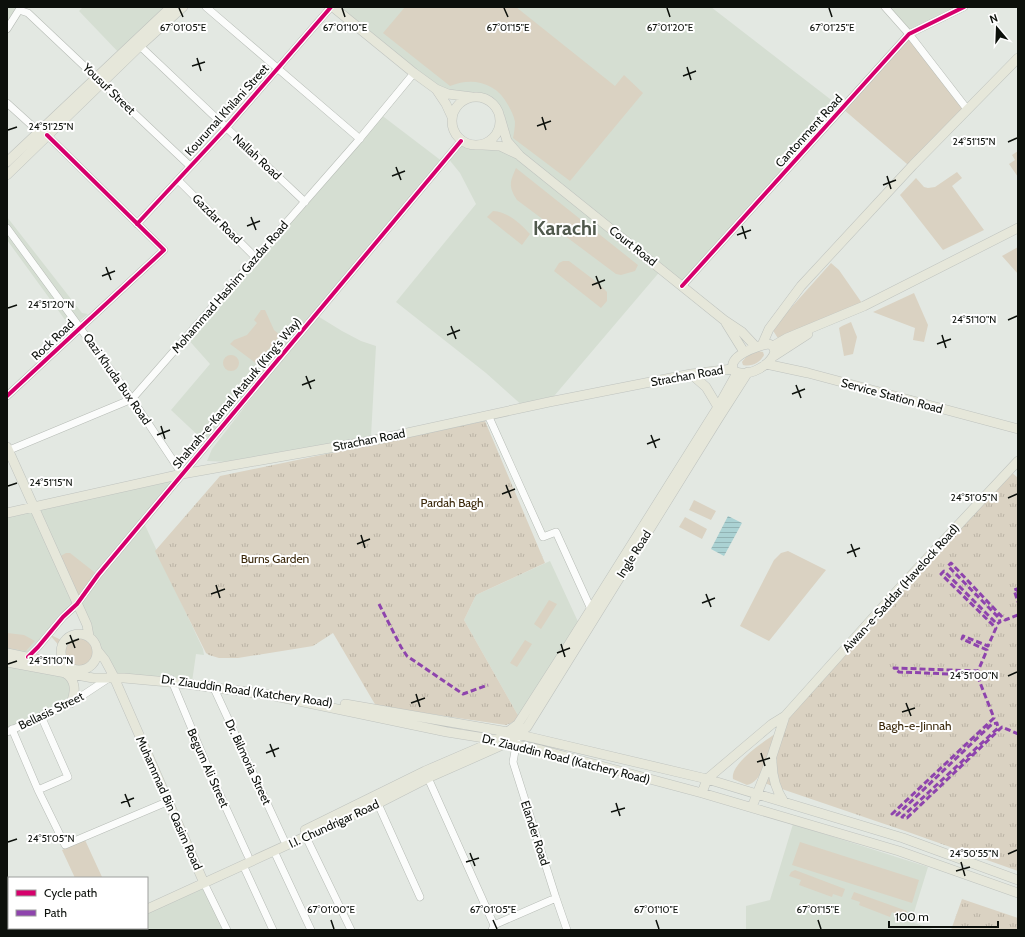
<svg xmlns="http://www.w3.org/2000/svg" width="1025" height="937" font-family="Cabin,sans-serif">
  <defs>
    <pattern id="park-tufts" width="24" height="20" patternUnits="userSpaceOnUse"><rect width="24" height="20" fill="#dad2c2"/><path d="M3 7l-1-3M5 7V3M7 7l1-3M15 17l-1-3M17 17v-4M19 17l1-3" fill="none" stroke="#bab3a5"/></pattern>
    <pattern id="water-rules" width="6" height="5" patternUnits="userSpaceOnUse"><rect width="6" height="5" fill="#abd2d3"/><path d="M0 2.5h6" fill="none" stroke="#92b3b4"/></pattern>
  </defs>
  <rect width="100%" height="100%" fill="#e3e8e2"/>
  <path fill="#d5ded2" d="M7 7H15L18 9 7 29Z
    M83 7H172L121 55 79 11Z
    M334 7H711L843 109 682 286 662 269 549 402 524 407 486 373 396 302 476 204 460 173 447 157 461 143 468 145 500 146 507 141 498 132 500 124 497 109 487 100 448 94Z
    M885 7H964L909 34Z
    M380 114 443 162 204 441 171 410 210 364 186 337Z
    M7 217 82 313 88 314 71 328 7 240Z
    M316 315 342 331 361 341 376 346 371 436 230 462 207 461 212 449Z
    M182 474 143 521 203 649 204 655 196 654 192 682 113 675 97 646 76 602 28 657 70 675 73 699 7 732V513Z
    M550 561 580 626 520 719 464 620 476 595Z
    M793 824 928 867 911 922 936 930H746V906L770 900Z
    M204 882 227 930H103L107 928H147V909Z"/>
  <path fill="#dad2c2" d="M405 7H516L615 86 624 75 643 93 570 181 513 138C514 133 515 127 515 122 514 116 511 110 508 105 496 82 472 77 450 86L383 33Z
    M909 34 967 109 914 170 843 109Z
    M1018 151V177L1009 164 1015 160 1012 155Z
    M516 168 638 265 635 271 621 275 616 274 517 200C508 186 510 182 516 168Z
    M957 172 962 178 952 186 984 230 943 250 900 195 916 178 924 187 928 188 935 187Z
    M493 211C508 212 520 223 530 234L522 245 487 217Z
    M1018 247V274L1002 256Z
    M563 261H569L598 283 607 292V301L601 308 554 271 559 263Z
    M831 263 839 270 864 306 783 346 772 329Z
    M914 293 928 325 924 342 913 340 915 328 873 312Z
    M261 310H265L274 330 280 335 257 364 230 344 234 340 247 335 257 323 254 320Z
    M851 322 857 337 853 354 844 356 839 328 842 326Z
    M758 351 763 352 764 355C760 363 751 367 743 365L742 362C746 356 751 353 758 351Z
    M223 363a8 8 0 1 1 16 0a8 8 0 1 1-16 0Z
    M694 500 716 511 711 520 689 510Z
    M685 517 707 529 702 539 679 527Z
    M788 551 826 570 769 641 740 626 774 560 781 553Z
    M66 553H70L98 575 76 602 57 558Z
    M549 600 557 604 541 629 534 624Z
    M7 633 24 635 35 641 26 651 7 648Z
    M79 633C117 639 87 689 64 663 60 658 62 654 60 649 59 644 52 638 49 634L63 641 69 636Z
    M525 640 532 644 517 667 510 663Z
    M775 734C771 747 763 783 747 785L733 779C730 764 763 742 775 734Z
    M85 840 102 877 75 878 62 850Z
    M800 842 919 880 912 903 792 865Z
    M795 870 845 889 842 897 833 894 832 897 799 885 801 880 789 876 791 872Z
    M854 892 907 911 904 917 892 912 890 917 859 905 860 902 851 899Z"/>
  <path fill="url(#park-tufts)" d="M485 421 545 563 476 595 464 620 520 719 506 725 376 706 333 633 313 646 238 658H219L209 655 206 653 155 551 220 476Z
    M1009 470 1018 478V871L908 832 761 782 785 716Z
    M962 899 1018 918V930H951Z"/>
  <path fill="url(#water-rules)" d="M728 516 742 523 724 556 711 549Z"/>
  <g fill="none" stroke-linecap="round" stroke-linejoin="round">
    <defs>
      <path id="minor" d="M206 7 360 139
        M885 7 909 34 967 109
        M7 29 19 10 28 13 190 166
        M140 46 305 202
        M7 103 39 132
        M178 180 256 258
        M137 224 226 128 331 7
        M7 228 132 399 182 474
        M682 286 909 34 964 7
        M7 396 164 250 47 135
        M488 415 543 537 556 532 591 609
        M7 451 132 399 357 142 414 73
        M28 657 38 647 63 617 77 604 98 575 461 141
        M171 679 211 775 248 856
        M212 684 284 840
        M41 716 68 777 38 790 65 845 169 801
        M12 729 38 790
        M7 732 71 703 109 678
        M517 740 513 762 556 898 567 930
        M428 778 494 925 492 930
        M378 804 420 897
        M306 837 351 930
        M274 851 311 930
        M243 865 273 930
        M204 883 227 930
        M494 925 556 898"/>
      <path id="major" d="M333 7 414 73 436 89 446 104 452 117
        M436 89 448 94 472 97
        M452 121a24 24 0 1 1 48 0a24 24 0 1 1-48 0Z
        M500 117 507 141 520 156 724 320 742 332 756 347
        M483 145 500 146 517 154
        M7 162 171 7
        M7 175 140 46 183 7
        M726 323 744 352
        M769 344 773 346 775 352C770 366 748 378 734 371 725 357 758 345 769 344Z
        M762 345 769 329 801 286 913 165 1018 58
        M773 346 787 338 864 306 1018 228
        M774 356 808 334
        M766 364 808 373 1018 429
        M691 374 706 387 718 407
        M7 447 87 625 89 636
        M7 513 182 474 375 440 549 402 691 374 732 369
        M61 652a18 18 0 1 1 36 0a18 18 0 1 1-36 0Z
        M97 650 105 660 113 675 204 883
        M7 653 60 664 69 669 75 670
        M7 662 93 678H124L179 683 270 695 447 732 497 740 516 745 541 750 702 793 899 851 1018 893
        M65 673C76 679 76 692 71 703
        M345 704 508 732 707 779 903 838 1018 880
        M772 760C772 775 775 789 784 802
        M702 793 707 779 772 724 785 716 905 582 1018 461
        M752 807 772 756 785 716
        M305 830 425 771 497 740 518 724 566 649 718 407 737 373
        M147 909 379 803 428 778 507 743 527 727 718 419 748 372
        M90 930 94 928
        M103 930 108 928"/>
    </defs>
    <use href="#minor" stroke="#b6bbb5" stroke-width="8"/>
    <use href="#major" stroke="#bfc3bf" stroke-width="10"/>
    <use href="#minor" stroke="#fbfcfb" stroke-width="7"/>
    <use href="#major" stroke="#e6e7da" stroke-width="9"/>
    <path stroke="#8e44ad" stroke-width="3" stroke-dasharray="6 3" stroke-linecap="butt" d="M1018 592 1017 589 1014 590 1018 602
      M379 604 401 647 407 656 463 694 488 685
      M1018 615 1005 620 951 563 948 566 999 618 1000 622 997 624 944 571 941 574 996 628 988 646 963 636 962 639 987 650 978 671 894 668 899 672 977 675 994 718 892 814 897 815 992 724 997 723 998 728 902 817 907 818 1002 727 1018 734"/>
    <defs>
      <path id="cycleway" d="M137 224 226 128 331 7
        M682 286 909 34 964 7
        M7 396 164 250 47 135
        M28 657 38 647 63 617 77 604 98 575 461 141"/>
    </defs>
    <use href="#cycleway" stroke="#fff" stroke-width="6"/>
    <use href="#cycleway" stroke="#d6006c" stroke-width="4"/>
  </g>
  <path fill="none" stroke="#0c100b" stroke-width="1.5" d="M179 8 183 17M342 8 345 17M504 8 508 17M667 8 670 17M829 8 832 17M197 58 201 71M192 66 205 62M687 67 691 80M683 76 696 71M542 117 546 130M537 126 551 121M8 130 17 127M1008 142 1017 138M396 167 401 180M392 176 405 171M887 176 891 189M883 185 896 180M251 217 256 230M247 226 260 221M742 226 746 239M737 235 751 230M106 267 111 280M102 276 115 271M596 276 601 289M592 285 605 280M8 308 17 305M1008 320 1017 316M451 326 456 339M447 335 460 330M942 335 946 348M937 344 951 339M306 376 311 389M302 385 315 380M796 385 801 398M792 394 805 389M161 426 165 439M157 435 170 430M651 435 656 448M647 444 660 439M506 485 511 498M8 486 17 483M502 494 515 489M1008 498 1017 494M361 535 365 548M357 544 370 539M851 544 856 557M847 553 860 548M216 585 220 598M211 594 225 589M706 594 711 607M702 603 715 598M70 635 75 648M66 644 79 639M561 644 565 657M557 653 570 648M8 664 17 661M1008 676 1017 672M416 694 420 707M411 703 425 698M906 703 911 716M902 712 915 708M270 744 275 757M266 753 279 748M761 753 765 766M757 762 770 758M125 794 130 807M121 803 134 798M616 803 620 816M611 812 625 808M8 842 17 839M470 853 475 866M1008 854 1017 850M466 862 479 858M961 862 965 876M956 871 970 867M331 920 334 929M493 920 497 929M656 920 659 929M818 920 821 929"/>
  <g text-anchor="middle" stroke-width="4" stroke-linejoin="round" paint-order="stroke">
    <g font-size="12" fill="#0c100b" stroke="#fff">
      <text transform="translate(109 89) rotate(44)" y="4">Yousuf Street</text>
      <text transform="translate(227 110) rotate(-48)" y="4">Kourumal Khilani Street</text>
      <text transform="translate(809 131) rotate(-48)" y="4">Cantonment Road</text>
      <text transform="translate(257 157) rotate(43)" y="4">Nallah Road</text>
      <text transform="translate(217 219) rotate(45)" y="4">Gazdar Road</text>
      <text transform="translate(633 246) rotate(38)" y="4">Court Road</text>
      <text transform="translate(230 287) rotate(-49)" y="4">Mohammad Hashim Gazdar Road</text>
      <text transform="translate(53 340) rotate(-43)" y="4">Rock Road</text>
      <text transform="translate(687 376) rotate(-10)" y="4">Strachan Road</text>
      <text transform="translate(117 379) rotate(55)" y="4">Qazi Khuda Bux Road</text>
      <text transform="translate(237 393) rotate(-50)" y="4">Shahrah-e-Kamal Ataturk (King's Way)</text>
      <text transform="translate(892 396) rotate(15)" y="4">Service Station Road</text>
      <text transform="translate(369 440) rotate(-11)" y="4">Strachan Road</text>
      <text transform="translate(634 554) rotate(-58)" y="4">Ingle Road</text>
      <text transform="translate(901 588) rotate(-48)" y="4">Aiwan-e-Saddar (Havelock Road)</text>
      <text transform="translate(247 691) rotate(8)" y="4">Dr. Ziauddin Road (Katchery Road)</text>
      <text transform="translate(51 711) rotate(-26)" y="4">Bellasis Street</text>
      <text transform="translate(566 759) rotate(14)" y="4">Dr. Ziauddin Road (Katchery Road)</text>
      <text transform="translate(248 762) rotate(65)" y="4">Dr. Bilmoria Street</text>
      <text transform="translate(208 768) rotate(66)" y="4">Begum Ali Street</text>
      <text transform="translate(169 803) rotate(66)" y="4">Muhammad Bin Qasim Road</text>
      <text transform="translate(334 824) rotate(-25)" y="4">I.I. Chundrigar Road</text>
      <text transform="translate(535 833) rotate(72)" y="4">Elander Road</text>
    </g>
    <g font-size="12" fill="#392608" stroke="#fff">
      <text x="452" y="507">Pardah Bagh</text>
      <text x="275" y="563">Burns Garden</text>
      <text x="915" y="730">Bagh-e-Jinnah</text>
    </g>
    <g font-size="20" font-weight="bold" fill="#50594d" stroke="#fff">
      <text x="565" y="235">Karachi</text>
    </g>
  </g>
  <g font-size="10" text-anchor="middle" fill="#0c100b" stroke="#fff" stroke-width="4" stroke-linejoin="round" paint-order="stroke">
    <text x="832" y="31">67°01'25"E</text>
    <text x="183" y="31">67°01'05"E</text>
    <text x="345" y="31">67°01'10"E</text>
    <text x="508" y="31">67°01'15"E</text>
    <text x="670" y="31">67°01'20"E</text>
    <text x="51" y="130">24°51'25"N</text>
    <text x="974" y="145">24°51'15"N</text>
    <text x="51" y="308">24°51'20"N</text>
    <text x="974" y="323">24°51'10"N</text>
    <text x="51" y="486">24°51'15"N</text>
    <text x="974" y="501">24°51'05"N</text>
    <text x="51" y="664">24°51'10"N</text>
    <text x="974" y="679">24°51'00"N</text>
    <text x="51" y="842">24°51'05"N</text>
    <text x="974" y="857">24°50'55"N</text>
    <text x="331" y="913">67°01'00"E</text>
    <text x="493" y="913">67°01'05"E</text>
    <text x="656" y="913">67°01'10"E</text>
    <text x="818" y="913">67°01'15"E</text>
  </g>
  <rect width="1025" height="937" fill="none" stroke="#0c100b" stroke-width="16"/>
  <rect x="8" y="877" width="140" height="52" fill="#ffffff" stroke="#9e9f9d"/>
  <rect x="16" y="890" width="20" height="6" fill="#d6006c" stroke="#9e9f9d"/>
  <text x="44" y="897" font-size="12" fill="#0c100b">Cycle path</text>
  <rect x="16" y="910" width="20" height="6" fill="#8e44ad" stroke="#9e9f9d"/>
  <text x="44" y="917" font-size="12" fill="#0c100b">Path</text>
  <g transform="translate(997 28) rotate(341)" stroke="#ffffff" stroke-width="3" paint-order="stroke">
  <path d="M0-3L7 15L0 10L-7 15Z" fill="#0c100b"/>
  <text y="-6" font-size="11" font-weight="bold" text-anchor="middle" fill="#0c100b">N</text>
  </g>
  <path d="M889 921v6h109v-6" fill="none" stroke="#0c100b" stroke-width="2"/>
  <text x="895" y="921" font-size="12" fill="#0c100b" stroke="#ffffff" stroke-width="3" paint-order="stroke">100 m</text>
</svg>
